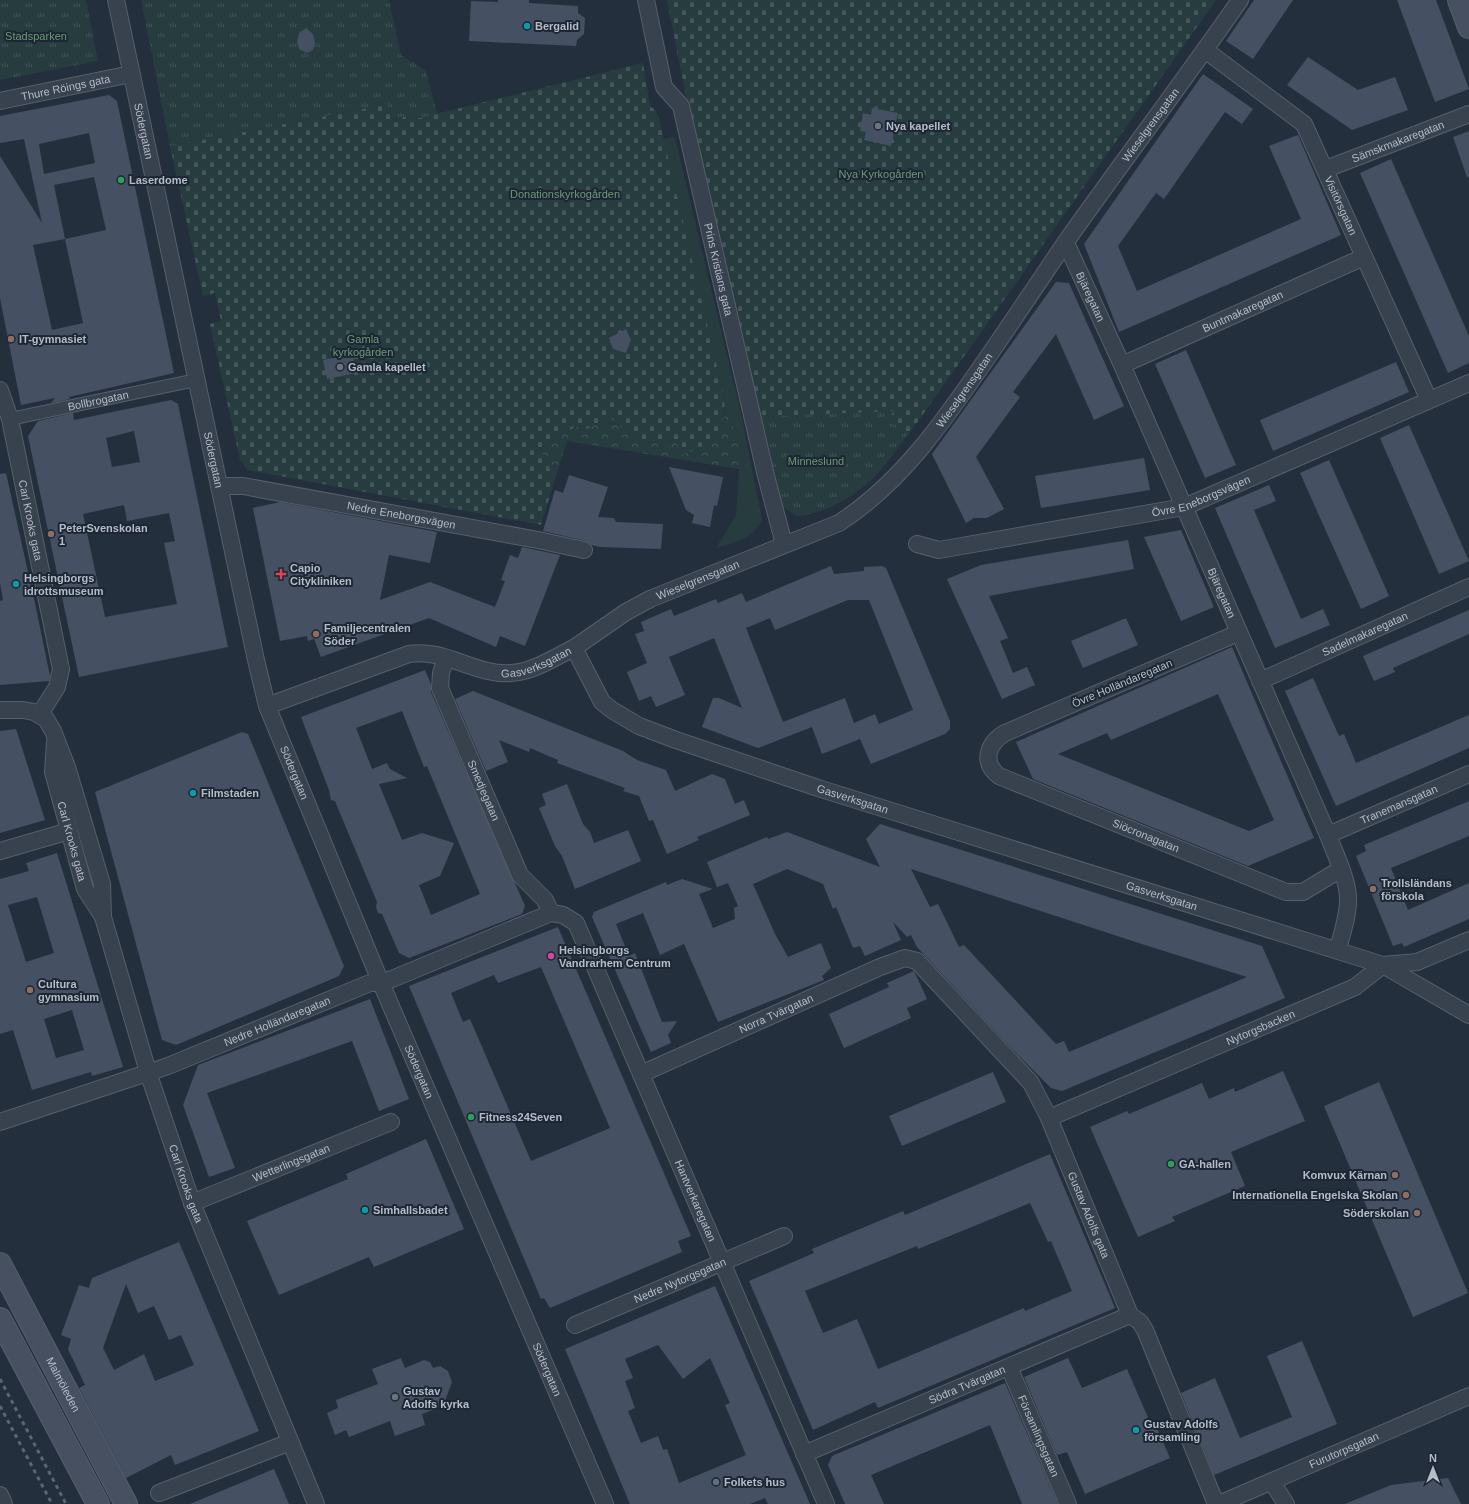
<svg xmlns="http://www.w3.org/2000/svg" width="1469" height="1504" font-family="Arial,sans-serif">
  <defs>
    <pattern id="forest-crowns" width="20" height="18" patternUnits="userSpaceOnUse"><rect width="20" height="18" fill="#263c3f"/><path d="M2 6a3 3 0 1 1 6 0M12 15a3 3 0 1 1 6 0" fill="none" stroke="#435659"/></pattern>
    <pattern id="cemetery-stones" width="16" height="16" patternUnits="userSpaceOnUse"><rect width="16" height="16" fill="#263c3f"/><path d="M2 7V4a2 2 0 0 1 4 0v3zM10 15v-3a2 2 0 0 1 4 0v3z" fill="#435659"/></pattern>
    <pattern id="park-tufts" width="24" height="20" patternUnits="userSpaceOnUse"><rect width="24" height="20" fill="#263c3f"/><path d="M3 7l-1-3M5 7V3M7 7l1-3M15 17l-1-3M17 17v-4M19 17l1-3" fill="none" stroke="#435659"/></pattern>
  </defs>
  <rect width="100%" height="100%" fill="#242f3e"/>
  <path fill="#263c3f" d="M675 137 742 418 762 519C754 539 734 542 716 548L736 515 739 469V437L725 410 724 396 663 139Z"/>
  <path fill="url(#forest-crowns)" d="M725 410 739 437V469L567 441 555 479 540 449 579 425 582 431 611 418 619 426 670 441 675 439 681 455 723 424Z"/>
  <path fill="url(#cemetery-stones)" d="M667 0H1216L919 420C891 456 873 486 829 506 819 511 809 515 797 516L782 506C741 338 699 170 667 0Z
    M643 63 650 106 655 110 659 119 724 396C728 431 712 445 681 455L675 439C649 446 629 437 611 418L582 431 578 425 540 449 555 479 541 525 248 470 240 460 210 324 221 321 215 293 203 296 170 146 387 104 395 121 408 115 419 118Z"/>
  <path fill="url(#park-tufts)" d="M0 0H86L98 61 0 80Z
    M141 0H389L401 55 426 71 437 114 419 118 408 115 395 121 387 104 170 146Z
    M894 411 888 421 909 433C898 447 888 463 876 475 857 495 825 514 797 516L782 506 757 417Z"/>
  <path fill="#455162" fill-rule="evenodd" d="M498 0H529V3L578 6V13L585 18 584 34 577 40 576 46 469 41 471 1 498 2Z
    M1254 0H1293L1253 59 1226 41Z
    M1397 0H1436L1469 89 1435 102Z
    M306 28 313 34 315 43 313 50 307 53 299 49 297 42 299 33Z
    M1308 57 1358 90 1395 77 1408 110 1352 130 1287 85Z
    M1203 74 1253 109 1242 124 1225 112 1164 199 1156 193 1118 246 1137 291 1301 219 1269 146 1298 135 1341 235 1119 332 1084 244Z
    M109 95 117 101 174 373 69 397 70 399 51 403 55 398 21 405 0 298V156L42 223 24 139 0 143V116ZM89 133 95 163 44 174 39 144ZM94 177 106 230 65 239 54 185ZM65 239 83 323 52 330 33 245Z
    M872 108 898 113 891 146 864 140 866 132 860 131 863 113 871 115Z
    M1469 131V177H1467L1453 137Z
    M1391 159 1469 336V363L1448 373 1360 173Z
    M1056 282 1069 283 1124 406 1094 420 1056 334 1013 392 1020 397 976 457 1004 509 987 518H974L966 523 932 454Z
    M626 329 631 340 626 353 613 349 609 338Z
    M1186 350 1236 465 1205 478 1155 364Z
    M353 354 356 373 327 379 323 360Z
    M1396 362 1409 392 1273 451 1260 420Z
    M171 400 178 404 228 647 79 677 28 436 38 421 73 413 74 420ZM134 431 140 462 112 467 106 438ZM124 505 127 521 169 513 175 541 164 543 177 604 105 617 83 514Z
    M1409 425 1469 561 1439 574 1380 438Z
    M1144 458 1150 490 1041 508 1035 476Z
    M1329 460 1389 596 1361 609 1300 473Z
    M669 467 723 477 717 506 714 505 710 527 692 523 694 515 686 510Z
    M6 473 36 608 50 676 49 681 0 685V601L3 600 0 583V474Z
    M569 475 608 487 598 517 614 518 616 522 663 524 661 549 600 547 592 545 586 541 543 531 555 490 563 493Z
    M1269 485 1276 501 1254 510 1301 619 1323 609 1330 625 1275 648 1215 508Z
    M280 502 437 532 430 563 389 555 380 600 430 582 495 607 505 581 501 580 510 555 518 558 522 547 560 555 525 646 500 636 496 647 429 618 321 657 314 639 308 641 307 636 280 641 253 508Z
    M1181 530 1214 607 1181 621 1144 537Z
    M1128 540 1134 569 989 596 1008 638 1000 641 1013 673 1027 667 1035 685 1002 699 947 579 981 565Z
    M831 566 834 574 864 571V567L882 566 886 568 950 721V729L945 734 871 764 860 739 822 754 812 727 758 748 702 727 713 698H719L742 708 714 638 669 657 685 695 656 707 651 696 639 701 627 672 647 663 635 634 644 631 641 622 671 609 674 616 716 599 718 603 742 593 746 602ZM848 600H869L913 710 879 724 875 714 854 723 845 698 783 722 746 628 770 618 775 630Z
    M1469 610V634L1393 668 1395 672 1374 681 1363 656Z
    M1126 618 1138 645 1083 668 1071 641Z
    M1232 647 1314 838 1248 866 1033 779 1016 742ZM1218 694 1274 820 1249 831 1058 754 1107 733 1111 740Z
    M425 670 431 684V692L525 906 522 914 409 958 399 953 382 914 378 913 376 907 377 902 335 801 331 800 329 790 301 717ZM402 711 424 767 427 766 480 894 431 915 419 885 440 876 454 843 422 833 402 840 379 784 407 778 390 769 387 763 372 769 356 728Z
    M1313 678 1339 736 1344 734 1356 763 1469 715V748L1336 806 1285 691Z
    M473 691 623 751 637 760 666 770 675 791 712 774 725 779 735 804 744 800 750 815 697 837 699 840 667 854 653 820 649 821 639 796 623 791 625 788 557 763 558 760 530 748 529 752 499 740 508 762 486 771 455 699Z
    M16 729 45 820 0 833V731Z
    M242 732 248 734 344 966 339 976 176 1045 162 1040 95 792Z
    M567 784 583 824 590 832 594 843 628 830 641 861 575 889 562 856 555 846 539 808 546 805 542 794Z
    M1469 801V836L1391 868 1408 910 1469 883V919L1404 947 1402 943 1393 946 1356 856 1366 851 1364 845Z
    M880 824 1262 946 1285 998 1062 1091 1051 1088 1010 1047 917 947 911 935 907 937 893 922 901 940 865 956 860 946 853 948 836 907 833 909 823 884 787 869 753 884 775 934 788 957 821 943 831 968 822 976 824 980 718 1022 684 944 660 955 643 913 616 924 629 956 635 953 662 1022 677 1021 668 1035 671 1043 651 1052 592 917 594 912 666 882 667 885 682 879 713 889 699 894 713 928 735 919 734 908 738 906 728 883 717 887 707 862 767 837 768 839 787 832 880 867 866 839ZM911 869 1148 946 1247 977 1069 1052 1064 1041 1056 1044 964 945 959 947 938 904 930 907Z
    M57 853 123 1067 92 1076 91 1072 32 1090 13 1030 0 1034V879L29 871 26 863ZM37 897 54 953 26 962 8 905ZM72 1010 84 1050 56 1058 44 1019Z
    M558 927 691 1236 678 1241 682 1252 550 1308 544 1298 541 1299 409 986ZM541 967 610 1128 531 1161 470 1019 463 1022 451 993 494 975 498 983Z
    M914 971 927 999 907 1008 911 1018 844 1048 829 1014 889 987 887 983Z
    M370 999 409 1099 379 1111 352 1041 207 1093 235 1168 209 1177 183 1105 198 1065Z
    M1283 1071 1305 1121 1231 1152 1245 1186 1172 1217 1175 1221 1138 1237 1090 1127 1127 1111 1129 1114 1202 1083 1209 1099 1234 1088 1235 1092Z
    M993 1072 1006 1102 902 1146 889 1116Z
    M1379 1082 1468 1293 1413 1317 1324 1106Z
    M426 1139 464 1229 374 1267 369 1257 279 1295 247 1221 348 1179 346 1174Z
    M1050 1154 1115 1308 878 1408 875 1402 813 1430 749 1281 814 1253 812 1249 903 1211 905 1215ZM1030 1203 1048 1242 1051 1241 1072 1291 1025 1311 1024 1308 878 1369 857 1319 823 1333 805 1291 917 1246 918 1249Z
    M179 1242 259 1431 175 1465 171 1455 126 1478 79 1388 85 1385 68 1349 71 1339 61 1335 79 1285 89 1288 92 1278ZM126 1284 138 1313 154 1306 169 1340 181 1335 194 1365 155 1381 144 1354 114 1370 103 1348Z
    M715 1286 760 1389 810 1504H768L765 1498 750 1504H630L565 1349ZM658 1345 683 1379 710 1358 730 1403 725 1405 746 1455 679 1483 667 1449 663 1450 658 1436 641 1443 628 1411 635 1408 625 1381 633 1378 625 1359Z
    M1302 1341 1337 1424 1214 1475 1181 1393 1215 1378 1240 1438 1292 1417 1267 1356Z
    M401 1358 405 1368 424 1360 430 1362 433 1368 440 1366 448 1371 452 1382 443 1406 422 1414 425 1425 395 1436 390 1421 349 1437 346 1430 335 1435 327 1413 338 1408 336 1400 378 1384 372 1369Z
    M1068 1358 1082 1388 1127 1369 1152 1427 1156 1426 1170 1458 1085 1494 1067 1452 1057 1455 1024 1377Z
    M1005 1383 1058 1504H1022L990 1425 871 1475 884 1504H845L828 1465 832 1456Z
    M274 1469 289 1504H190Z
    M1448 1478 1461 1504H1345L1391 1485Z"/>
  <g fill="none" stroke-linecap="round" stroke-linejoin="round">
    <defs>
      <g id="pedestrian">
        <path id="s1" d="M10 419 196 380"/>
      </g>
      <g id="minor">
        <path id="s2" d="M116 0 256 660 267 706 381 983 605 1504"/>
        <path id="s3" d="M646 0 664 87 681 106 766 476 784 544"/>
        <path id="s4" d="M1205 50 1304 124 1429 400"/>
        <path id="s5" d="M0 101 131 74"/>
        <path id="s6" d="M1326 169 1469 114"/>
        <path id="s7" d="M1066 243 1122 365 1328 835C1335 854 1347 877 1348 897 1349 914 1342 933 1338 949"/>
        <path id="s8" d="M1122 365 1364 257"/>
        <path id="s9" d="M0 390 10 419 61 669 57 687 40 714"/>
        <path id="s10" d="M219 486H243L538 540 584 550"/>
        <path id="s11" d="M917 544 939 550 1184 507 1469 383"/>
        <path id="s12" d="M1238 633 1005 733C988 743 981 762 999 776L1286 892H1303L1341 869"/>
        <path id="s13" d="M574 648 626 612 650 599 839 523C901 483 943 422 985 361 1012 322 1038 283 1065 243 1123 161 1183 82 1240 0"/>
        <path id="s14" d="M446 658 441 673 440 688 520 875 545 900 551 913"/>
        <path id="s15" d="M1260 681 1469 587"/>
        <path id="s16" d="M267 706 409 654C445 648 476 676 511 673 533 672 555 657 574 648L602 702 612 710 639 726 676 740 818 788 1383 965 1469 1015"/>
        <path id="s17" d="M0 710H23L34 712 46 719 53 731 67 767 102 884 103 917 148 1072 192 1203 316 1504"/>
        <path id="s18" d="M55 742 53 772 85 889 103 917"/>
        <path id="s19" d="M1328 835 1469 774"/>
        <path d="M0 851 69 831"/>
        <path id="s20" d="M641 1074 880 967 905 958 917 961 1031 1083 1049 1118 1130 1315 1140 1322 1145 1330 1216 1504"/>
        <path id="s21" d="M1049 1118 1355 987 1383 965 1417 962 1469 940"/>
        <path id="s22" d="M0 1122 168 1066 370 983H381L392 979 551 913 563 915 576 923 826 1504"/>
        <path id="s23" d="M192 1203 391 1122"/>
        <path id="s24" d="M575 1325 784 1236"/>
        <path id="s25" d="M1009 1367 1068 1504"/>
        <path id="s26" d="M804 1454 1130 1315"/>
        <path d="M1272 1482 1286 1504"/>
        <path d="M159 1493 290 1442"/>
        <path d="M0 1495 4 1504"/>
        <path id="s27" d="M1219 1504 1469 1396"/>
      </g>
      <g id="secondary">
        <path d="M1459 0 1469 27"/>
        <path id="s28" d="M0 1264 126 1504"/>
        <path d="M0 1319 98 1504"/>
      </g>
    </defs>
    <use href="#pedestrian" stroke="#565f6c" stroke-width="14"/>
    <use href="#minor" stroke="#565f6c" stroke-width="18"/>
    <use href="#secondary" stroke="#565f6c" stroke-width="24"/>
    <use href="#pedestrian" stroke="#38414e" stroke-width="12"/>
    <use href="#minor" stroke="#38414e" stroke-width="16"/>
    <use href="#secondary" stroke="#465061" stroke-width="22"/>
    <path stroke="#5a6575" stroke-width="3" stroke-dasharray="4 4" stroke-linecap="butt" d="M0 1379 66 1504
      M0 1406 52 1504"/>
  </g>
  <g fill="#0f9aa8" stroke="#1d2633" stroke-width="1.5">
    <circle cx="527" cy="26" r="4"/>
    <circle cx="16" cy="584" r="4"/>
    <circle cx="193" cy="793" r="4"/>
    <circle cx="365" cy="1210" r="4"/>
    <circle cx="1136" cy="1430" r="4"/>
  </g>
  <g fill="#6b7280" stroke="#1d2633" stroke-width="1.5">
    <circle cx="878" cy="126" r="4"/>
    <circle cx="340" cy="367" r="4"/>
    <circle cx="395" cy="1397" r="4"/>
  </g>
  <g fill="#2e9e5b" stroke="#1d2633" stroke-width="1.5">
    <circle cx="121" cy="180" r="4"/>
    <circle cx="471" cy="1117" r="4"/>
    <circle cx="1171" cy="1164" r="4"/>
  </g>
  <g fill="#8d6e63" stroke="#1d2633" stroke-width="1.5">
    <circle cx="11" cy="339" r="4"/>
    <circle cx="51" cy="534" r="4"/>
    <circle cx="316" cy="634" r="4"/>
    <circle cx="1373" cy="889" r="4"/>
    <circle cx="30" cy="990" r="4"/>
    <circle cx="1395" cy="1175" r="4"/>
    <circle cx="1406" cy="1195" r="4"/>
    <circle cx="1417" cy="1213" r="4"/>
  </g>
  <path fill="#e0444e" stroke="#1d2633" stroke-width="1.5" d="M279 568h4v4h4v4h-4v4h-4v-4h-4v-4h4z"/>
  <circle fill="#d1479c" stroke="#1d2633" stroke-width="1.5" cx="551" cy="956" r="4"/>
  <circle fill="#5c6f8a" stroke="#1d2633" stroke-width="1.5" cx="716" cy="1482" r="4"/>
  <g text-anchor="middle" stroke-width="4" stroke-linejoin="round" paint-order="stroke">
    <g font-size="11" font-weight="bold" fill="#b4bcc9" stroke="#1d2633" text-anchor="start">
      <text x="535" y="30">Bergalid</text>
      <text x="886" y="130">Nya kapellet</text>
      <text x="129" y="184">Laserdome</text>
      <text x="19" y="343">IT-gymnasiet</text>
      <text x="348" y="371">Gamla kapellet</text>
      <text x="59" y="532">PeterSvenskolan<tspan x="59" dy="13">1</tspan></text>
      <text x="290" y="572">Capio<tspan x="290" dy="13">Citykliniken</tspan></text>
      <text x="24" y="582">Helsingborgs<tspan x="24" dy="13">idrottsmuseum</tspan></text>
      <text x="324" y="632">Familjecentralen<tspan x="324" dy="13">Söder</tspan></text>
      <text x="201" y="797">Filmstaden</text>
      <text x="1381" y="887">Trollsländans<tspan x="1381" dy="13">förskola</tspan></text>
      <text x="559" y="954">Helsingborgs<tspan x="559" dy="13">Vandrarhem Centrum</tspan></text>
      <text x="38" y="988">Cultura<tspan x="38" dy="13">gymnasium</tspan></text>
      <text x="479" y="1121">Fitness24Seven</text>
      <text x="1179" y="1168">GA-hallen</text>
      <text x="1387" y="1179" text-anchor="end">Komvux Kärnan</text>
      <text x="1398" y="1199" text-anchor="end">Internationella Engelska Skolan</text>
      <text x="373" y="1214">Simhallsbadet</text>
      <text x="1409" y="1217" text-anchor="end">Söderskolan</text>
      <text x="403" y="1395">Gustav<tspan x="403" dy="13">Adolfs kyrka</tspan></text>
      <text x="1144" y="1428">Gustav Adolfs<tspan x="1144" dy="13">församling</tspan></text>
      <text x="724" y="1486">Folkets hus</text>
    </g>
    <g font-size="11" fill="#6b9a76" stroke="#1d2633">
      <text x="36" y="40">Stadsparken</text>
      <text x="881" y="178">Nya Kyrkogården</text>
      <text x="565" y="198">Donationskyrkogården</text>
      <text x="363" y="343">Gamla<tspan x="363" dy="13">kyrkogården</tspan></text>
      <text x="816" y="465">Minneslund</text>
    </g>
    <g font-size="11" fill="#b4bcc9" stroke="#1d2633">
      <text dy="4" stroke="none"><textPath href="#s5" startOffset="67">Thure Röings gata</textPath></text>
      <text dy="4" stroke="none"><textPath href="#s13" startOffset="802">Wieselgrensgatan</textPath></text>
      <text dy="4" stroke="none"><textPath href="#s2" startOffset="134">Södergatan</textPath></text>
      <text dy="4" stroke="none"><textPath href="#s6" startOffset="77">Sämskmakaregatan</textPath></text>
      <text dy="4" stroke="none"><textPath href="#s4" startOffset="213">Visitörsgatan</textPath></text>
      <text dy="4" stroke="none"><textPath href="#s3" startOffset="282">Prins Kristians gata</textPath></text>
      <text dy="4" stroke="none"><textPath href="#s7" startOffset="59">Bjäregatan</textPath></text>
      <text dy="4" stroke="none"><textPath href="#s8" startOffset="132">Buntmakaregatan</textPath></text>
      <text dy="4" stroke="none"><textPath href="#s13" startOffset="478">Wieselgrensgatan</textPath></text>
      <text dy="4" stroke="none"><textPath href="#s1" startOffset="90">Bollbrogatan</textPath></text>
      <text dy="4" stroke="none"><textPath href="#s2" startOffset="470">Södergatan</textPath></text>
      <text dy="4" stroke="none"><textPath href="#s11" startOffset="291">Övre Eneborgsvägen</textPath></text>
      <text dy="4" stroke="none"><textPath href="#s10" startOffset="185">Nedre Eneborgsvägen</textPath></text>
      <text dy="4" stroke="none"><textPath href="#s9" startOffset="134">Carl Krooks gata</textPath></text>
      <text dy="4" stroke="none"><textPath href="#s13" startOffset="142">Wieselgrensgatan</textPath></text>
      <text dy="4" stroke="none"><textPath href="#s7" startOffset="383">Bjäregatan</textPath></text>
      <text dy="4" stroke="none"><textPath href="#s15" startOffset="115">Sadelmakaregatan</textPath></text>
      <text dy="4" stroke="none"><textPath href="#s16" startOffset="283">Gasverksgatan</textPath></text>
      <text transform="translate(1122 683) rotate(-23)" y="4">Övre Holländaregatan</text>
      <text dy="4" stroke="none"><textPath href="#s2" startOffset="794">Södergatan</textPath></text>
      <text dy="4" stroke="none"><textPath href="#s14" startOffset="142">Smedjegatan</textPath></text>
      <text dy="4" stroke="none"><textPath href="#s16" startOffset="655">Gasverksgatan</textPath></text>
      <text dy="4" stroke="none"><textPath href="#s19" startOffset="77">Tranemansgatan</textPath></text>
      <text dy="4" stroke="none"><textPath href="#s12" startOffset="465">Siöcronagatan</textPath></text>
      <text dy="4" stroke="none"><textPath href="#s18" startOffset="102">Carl Krooks gata</textPath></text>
      <text dy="4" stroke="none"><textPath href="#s16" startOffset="979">Gasverksgatan</textPath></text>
      <text dy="4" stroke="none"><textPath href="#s20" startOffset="148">Norra Tvärgatan</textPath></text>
      <text dy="4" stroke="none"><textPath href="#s22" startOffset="295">Nedre Holländaregatan</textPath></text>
      <text dy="4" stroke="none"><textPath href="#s21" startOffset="230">Nytorgsbacken</textPath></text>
      <text dy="4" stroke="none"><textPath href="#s2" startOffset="1118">Södergatan</textPath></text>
      <text dy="4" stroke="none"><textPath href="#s23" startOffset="107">Wetterlingsgatan</textPath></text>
      <text dy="4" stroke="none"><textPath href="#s17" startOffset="535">Carl Krooks gata</textPath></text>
      <text dy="4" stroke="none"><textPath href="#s22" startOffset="920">Hantverkaregatan</textPath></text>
      <text dy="4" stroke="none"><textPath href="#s20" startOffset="612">Gustav Adolfs gata</textPath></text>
      <text dy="4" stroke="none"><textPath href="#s24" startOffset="114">Nedre Nytorgsgatan</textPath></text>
      <text dy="4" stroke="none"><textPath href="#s2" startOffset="1442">Södergatan</textPath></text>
      <text dy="4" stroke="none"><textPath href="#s28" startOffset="136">Malmöleden</textPath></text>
      <text dy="4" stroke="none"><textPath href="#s26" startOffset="177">Södra Tvärgatan</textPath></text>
      <text dy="4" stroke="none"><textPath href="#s25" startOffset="75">Församlingsgatan</textPath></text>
      <text dy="4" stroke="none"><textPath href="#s27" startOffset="136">Furutorpsgatan</textPath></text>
    </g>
  </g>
  <g transform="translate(1433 1468)" stroke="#1d2633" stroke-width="3" paint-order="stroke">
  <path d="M0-3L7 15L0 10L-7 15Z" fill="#b4bcc9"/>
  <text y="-6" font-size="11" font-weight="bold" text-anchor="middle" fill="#b4bcc9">N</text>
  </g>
</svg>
